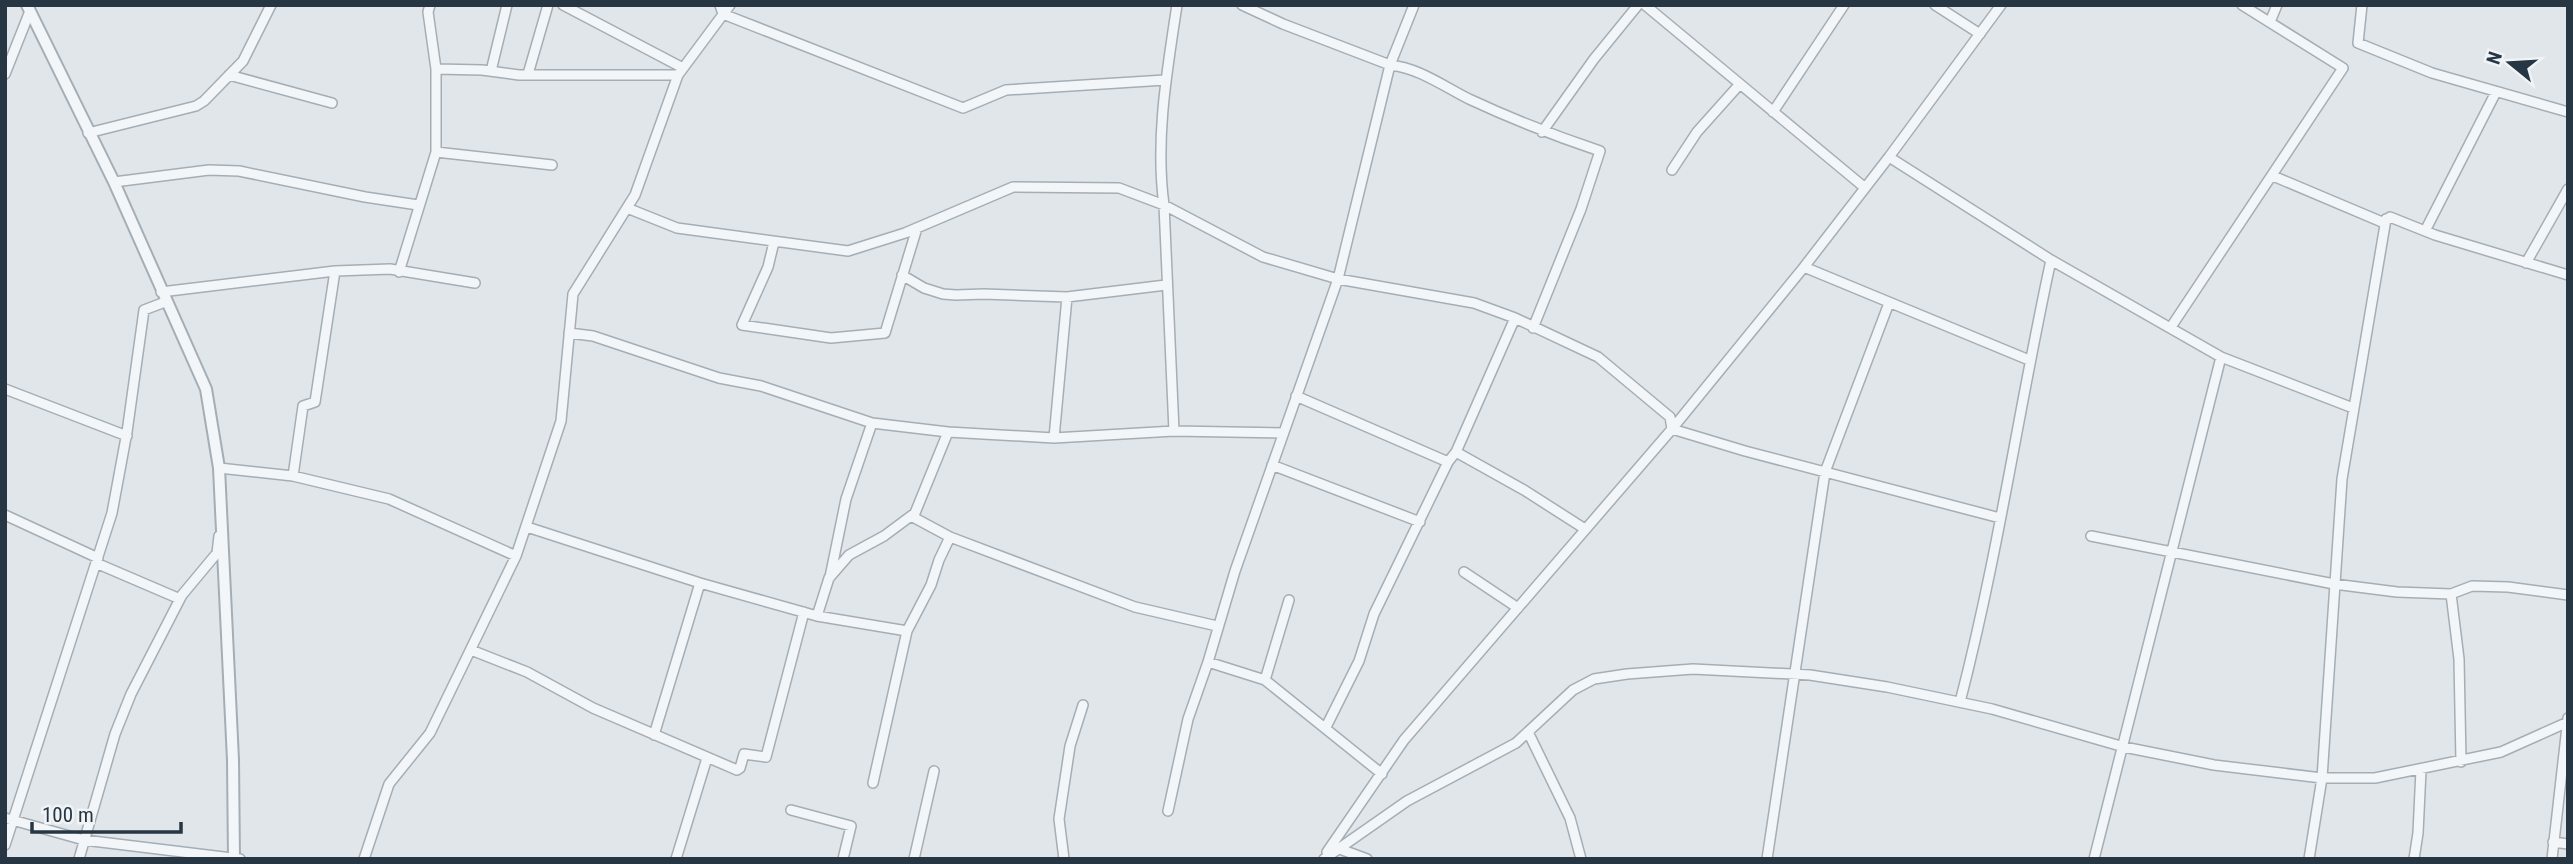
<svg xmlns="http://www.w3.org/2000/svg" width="2573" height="864" font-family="'Roboto Condensed',sans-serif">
  <rect width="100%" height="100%" fill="#e0e6ea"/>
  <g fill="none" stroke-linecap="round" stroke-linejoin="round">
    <defs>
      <path id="minor" d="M563 5 683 68
        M720 5 723 14 963 108 1006 90 1165 80
        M1242 5 1283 24 1390 65C1419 68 1443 86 1469 99 1512 119 1555 136 1600 151L1581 209 1533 328
        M1645 5 1864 187
        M1935 5 1980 34
        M2362 5 2358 43 2432 73 2568 112
        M2270 22 2277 5
        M436 69 482 70 519 75H678
        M491 71 507 5
        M5 74 30 11
        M528 74 548 5
        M229 75 332 103
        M1773 112 1844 5
        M1542 132 1594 59 1638 5
        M88 133 196 106 204 101 243 61 271 5
        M436 152 552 165
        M1889 157 2051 260 2221 357 2353 408
        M1672 170 1697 132 1739 85
        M2273 176 2382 222 2390 217 2435 235 2568 275
        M114 182 209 170 239 171 365 197 418 205
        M627 208 677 228 848 251 905 233 1013 187 1119 188 1164 205 1263 257 1338 279 1474 303 1515 318 1598 357 1670 417 1672 429 1745 451 2000 518
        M2425 231 2496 92
        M774 242 768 267 742 325 831 338 885 333 917 228
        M2526 263 2568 189
        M1804 267 2029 360
        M399 272 436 152V69L428 12 430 5
        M902 275 924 288 943 294 956 295 984 294 1067 297 1166 285
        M161 292 335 271 390 269 475 283
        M2171 327 2343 68 2242 5
        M569 333 593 336 719 378 761 386 872 423 948 432
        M5 389 127 436
        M1296 396 1448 462
        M1174 431 1164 205C1155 139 1167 71 1177 5
        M1054 438 1067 297
        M1456 452 1524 490 1585 529
        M1272 465 1420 522
        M219 468 293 476 389 499 516 556
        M293 476 303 406 315 402 335 271
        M5 515 98 558
        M911 516 950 537 1135 607 1217 626
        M527 527 700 583 817 616 829 578 849 555 884 536 915 513 948 432 1054 438 1174 431 1283 433
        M2091 536 2334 584 2397 592 2451 594 2472 586 2508 587 2568 595
        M96 563 180 599
        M1464 572 1518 608
        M830 577 846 499 872 423
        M2451 594 2459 659 2461 762
        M817 616 907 631
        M471 650 527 672 593 708 737 770 740 768 744 754 766 757 804 612
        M1265 680 1289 600
        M1960 702C1998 556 2019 407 2051 260
        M1326 727 1359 661 1374 614 1448 462 1456 452 1515 318
        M1528 732 1570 818 1581 859
        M654 735 700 583
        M1382 774 1265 680 1208 662 1235 571 1338 279 1390 65 1414 5
        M873 783 907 631 931 585 939 560 950 537
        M791 810 851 826 843 859
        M1168 811 1188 719 1208 662
        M5 818 84 840 240 859
        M2553 842 2568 844
        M5 845 112 513 127 432 144 310 165 302
        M1337 848 1367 859
        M1327 852 1404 740 1672 429 1804 267 1889 157 2001 5
        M79 859 115 734 131 694 182 595 217 553 219 536
        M364 859 389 784 430 733 516 556 561 421 573 294 635 195 678 75 730 5
        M676 859 707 758
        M914 859 934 771
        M1064 859 1059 819 1070 746 1083 705
        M1324 859 1407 801 1516 743 1573 690 1594 679 1627 674 1693 669 1810 675 1887 687 1992 709 2124 747 2214 765 2322 778H2375L2501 752 2568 722
        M1767 859 1825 472 1889 303
        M2094 859 2221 357
        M2309 859 2322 778 2342 479 2386 219
        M2414 859 2418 833 2421 770
        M2552 859 2568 718"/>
      <path id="tertiary" d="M27 5 114 182 206 389 219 468 233 760 234 859"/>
    </defs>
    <use href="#minor" stroke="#a5aeb5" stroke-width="12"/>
    <use href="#tertiary" stroke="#a5aeb5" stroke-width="14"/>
    <use href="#minor" stroke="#f3f6f8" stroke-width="9"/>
    <use href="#tertiary" stroke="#f3f6f8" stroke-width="10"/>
  </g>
  <rect width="2573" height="864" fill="none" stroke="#273643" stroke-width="14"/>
  <g transform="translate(2510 63) rotate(288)" stroke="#f0f4f7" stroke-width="5" paint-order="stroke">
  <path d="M0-5L12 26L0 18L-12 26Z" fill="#273643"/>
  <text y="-10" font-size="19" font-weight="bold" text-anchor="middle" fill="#273643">N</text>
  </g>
  <path d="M32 822v10h149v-10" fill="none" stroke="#273643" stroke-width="3.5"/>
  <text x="42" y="822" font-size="21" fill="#273643" stroke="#f0f4f7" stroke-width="5" paint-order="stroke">100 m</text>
</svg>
